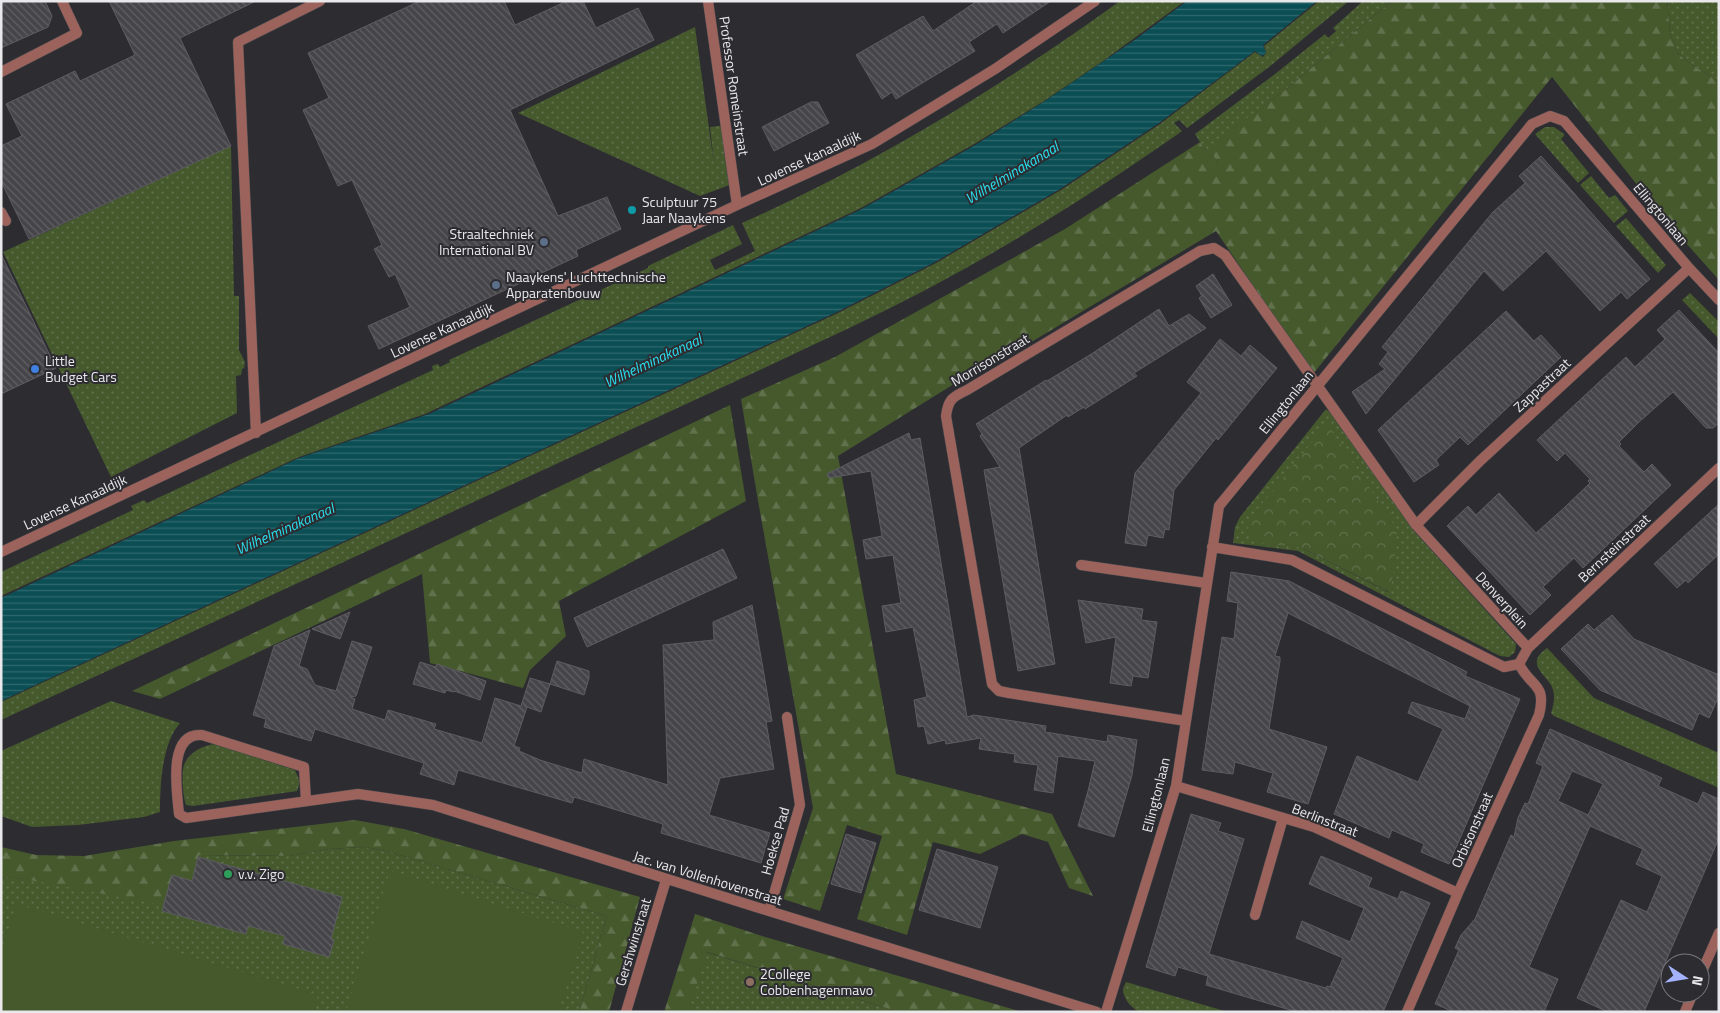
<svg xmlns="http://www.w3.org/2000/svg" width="1720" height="1013" font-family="'Titillium Web',sans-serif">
  <defs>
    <pattern id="grass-dots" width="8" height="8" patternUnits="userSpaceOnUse" patternTransform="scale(1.25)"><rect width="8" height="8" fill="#45592d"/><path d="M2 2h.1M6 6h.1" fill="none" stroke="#60714c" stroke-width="1.8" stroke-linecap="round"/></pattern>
    <pattern id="forest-firs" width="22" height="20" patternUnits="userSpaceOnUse" patternTransform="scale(1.25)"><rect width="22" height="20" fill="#45592d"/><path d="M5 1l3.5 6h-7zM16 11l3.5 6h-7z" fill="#60714c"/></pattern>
    <pattern id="park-crowns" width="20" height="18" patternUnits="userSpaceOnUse" patternTransform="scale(1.25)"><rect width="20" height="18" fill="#45592d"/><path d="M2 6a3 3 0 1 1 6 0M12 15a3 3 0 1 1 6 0" fill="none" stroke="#60714c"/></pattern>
    <pattern id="water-rules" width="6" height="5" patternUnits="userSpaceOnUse" patternTransform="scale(1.25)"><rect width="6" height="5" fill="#0b4f55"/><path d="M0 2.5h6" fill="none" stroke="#2f686e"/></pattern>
    <pattern id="building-back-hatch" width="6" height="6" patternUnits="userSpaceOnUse" patternTransform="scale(1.25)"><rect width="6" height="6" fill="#46454a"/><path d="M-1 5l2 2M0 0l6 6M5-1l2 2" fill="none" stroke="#616064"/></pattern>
  </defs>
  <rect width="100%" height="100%" fill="#2d2c31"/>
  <path fill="url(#grass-dots)" fill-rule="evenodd" d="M1120 1H1185L1103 61 1044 101 976 143 861 208 425 414 299 457 1 596V572L133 510 131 506 144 500 147 503 433 370 432 366 438 364 440 367 450 362 449 360 648 268V266L733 225 742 244 710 260 715 270 755 251 742 223C875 164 1002 86 1120 1Z
    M1319 1H1349L1269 67 1187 128 1179 120 1174 123 1182 131 1178 134C1099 189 1018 241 933 286 877 316 819 342 762 369L1 720V702L838 313 936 263 1061 190 1160 124 1255 52 1263 57 1266 53 1264 46Z
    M1363 1H1392L1285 90 1209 147 1218 163 1215 166 1195 134 1275 74 1325 34 1328 38 1336 31 1333 28Z
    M1667 1H1719V82L1685 60 1677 52 1670 33Z
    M695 27 714 164 710 127 726 125 735 183 700 196 518 113Z
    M1545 127H1554L1564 134V136L1561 139 1589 173 1578 183 1535 134Z
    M231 146 234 296H239V350L245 362 244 368 242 369 241 375 236 376 237 413 111 477 3 252Z
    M1591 176 1609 198 1615 195 1628 211 1614 223 1580 185Z
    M1626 218 1666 265 1658 273 1616 226Z
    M1690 293 1719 322V339L1682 300Z
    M1326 409 1333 415 1414 531 1516 644 1515 652 1509 657 1500 656 1298 551 1233 543 1235 527 1240 517ZM1302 548 1393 577 1388 592Z
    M1547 648 1594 698 1719 753V788L1554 716 1551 713C1554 704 1556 694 1551 685 1547 678 1535 669 1537 660 1538 655 1543 651 1547 648Z
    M111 701 180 723C162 743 160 785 160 812L144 817 78 825 32 827 1 816V751Z
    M215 744 295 770 300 782 297 791 193 806 186 805C183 797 181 773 184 765 188 753 203 745 215 744Z
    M365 847 386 851 607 916 579 1012H1V877L190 892 199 855 289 856 329 849Z
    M706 952 899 1012H690L688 1011Z
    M1126 982 1228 1012H1140C1132 1009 1124 1000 1123 990 1123 987 1125 985 1126 982Z"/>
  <path fill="url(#forest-firs)" d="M1392 1H1667L1670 33 1677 52 1685 60 1719 82V280L1660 214 1552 77 1313 374 1216 231 968 380 954 384 838 456 896 774 1052 814 1093 896 1069 888 1048 842 1022 834 980 854 933 842 907 935 857 919 882 836 847 825 820 911 783 899 813 808 757 495 741 399 835 357 1065 229 1200 142 1215 165 1218 163 1208 147 1285 90Z
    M730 405 746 501 559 601 566 636 530 670 523 688 430 663 422 574 160 699 132 691Z
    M355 820 404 829 640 897 609 1012H579L607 916 386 851 365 847 329 849 289 856 199 855 184 909 24 879 1 877V847L36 855 84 856 174 841Z
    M695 914 759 935 1022 1012H899L707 952 688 1012H664Z"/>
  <path fill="url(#park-crowns)" d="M1327 424 1397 529 1393 577 1389 592 1302 548 1249 541 1247 522Z"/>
  <path fill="#45592d" d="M390 871 583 932 558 1012H346Z
    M16 904 318 995 313 1012H1V955Z"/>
  <path fill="url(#water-rules)" d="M1187 1H1317L1263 45 1266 53 1262 56 1255 51 1159 123 1060 189 935 262 837 312 1 701V598L299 458 429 414 862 209 977 144 1045 101 1136 39Z"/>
  <path fill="url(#building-back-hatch)" stroke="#5d5d62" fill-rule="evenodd" d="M1 1H45L52 16 48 27 1 48Z
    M109 1H256L180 38 231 146 29 239 1 181V146L22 136 6 104 75 71 80 81 135 55Z
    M420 1H504L515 25 567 1H583L596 28 638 8 654 40 510 110 558 216 607 197 621 229 576 250 578 256 379 349 368 326 410 307 395 274 389 277 374 249 382 245 352 180 338 186 303 110 329 98 308 53Z
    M977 1H1051L1003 33 997 24 969 42 975 51 896 99 892 92 882 99 856 55 923 16 933 31Z
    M811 102H818L829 123 774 151 762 127Z
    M1541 156 1650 279 1627 299 1621 292 1600 311 1546 251 1503 291 1484 271 1366 414 1352 392 1385 369 1379 364 1388 352 1382 347 1493 212 1525 183 1519 176Z
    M1 254 56 368 1 394Z
    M1213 274 1232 305 1211 318 1199 298 1202 296 1196 286Z
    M1159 309 1169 326 1189 314 1206 328 1134 373 1137 376 1085 409 1084 407 1068 417 1067 415 1019 448 1055 664 1018 671 984 470 1000 467 980 436 982 434 976 424 1046 380 1047 381 1093 353Z
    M1679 310 1719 353V423L1713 428H1706L1673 392 1639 422 1619 442 1621 444 1619 446 1644 472 1652 464 1671 485 1583 568 1574 558 1543 587 1551 595 1530 615 1447 526 1468 506 1476 515 1499 493 1536 533 1565 507 1590 483 1588 481 1590 479 1565 453 1557 461 1537 440 1626 357 1635 367 1665 339 1657 330Z
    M1506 311 1534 341 1541 335 1561 357 1468 445 1460 437 1436 460 1439 465 1414 482 1378 430Z
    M1220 339 1241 356 1250 345 1277 368 1218 440 1216 438 1174 490 1169 530 1165 529 1163 538 1148 535 1146 546 1125 543 1135 473 1201 393 1187 382Z
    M909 433 911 440 920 438 967 717 974 715 1046 726 1045 732 1107 742 1108 735 1137 740 1132 775 1114 837 1078 826 1088 791 1095 761 1058 756 1053 793 1034 790 1038 765 1014 762 1015 754 979 749 981 738 946 744 945 740 928 744 924 726 918 727 914 700 927 697 913 627 886 632 882 606 901 603 893 555 866 559 863 540 882 536 871 471 829 478 827 474Z
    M1719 504V554L1688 583 1686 580 1677 588 1654 564Z
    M723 549 737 578 587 647 574 618Z
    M1231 572 1289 581 1467 672 1465 676 1520 699 1449 864 1421 852 1424 844 1392 830 1389 838 1334 814 1357 756 1418 782 1443 729 1408 713 1412 702 1465 719 1470 706 1288 613 1275 656 1280 657V661L1269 729 1327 747 1308 804 1267 792 1273 773 1235 762 1233 774 1202 770 1222 637 1234 639 1238 603 1227 601Z
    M1078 600 1143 609 1141 620 1157 622 1148 678 1133 676 1131 686 1110 683 1116 637 1086 643Z
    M752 605 772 721 766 722 774 769 720 778 709 815 770 833 761 863 661 833 663 824 574 797 572 803 458 770 454 785 420 774 424 763 315 729 311 741 264 727 266 719 253 715 274 646 310 630 299 666 307 669 315 685 336 691 352 641 372 647 356 696 350 697 355 699 352 709 385 720 388 710 436 724 434 729 482 743 495 698 521 706 530 678 550 684 541 712 527 707 514 746 520 748 519 751 540 760 582 773 584 759 668 785 663 645 714 640 713 622Z
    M350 612 340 639 312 629Z
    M1612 615 1634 639 1719 675V696L1709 718 1699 713 1692 730 1600 690 1561 649 1588 624 1594 630Z
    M557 661 589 671V678L584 695 550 684Z
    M420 662 436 667 437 664 486 681 480 700 454 691V692L446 690 445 693 413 684Z
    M1550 729 1662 778 1658 786 1698 804 1703 792 1719 799V838L1644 1012H1608L1577 998 1621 900 1647 912 1662 876 1636 864 1643 849 1590 826 1529 967 1558 979 1544 1012H1454L1435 1004 1459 950 1455 948 1461 935 1475 919 1511 835 1514 837 1518 818 1525 803 1528 804 1543 766 1536 763ZM1572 771 1603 784 1588 815 1558 801Z
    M1191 814 1221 823 1218 831 1244 839 1209 954 1326 988 1327 986 1330 987 1343 958 1296 938 1302 921 1350 942 1364 908 1309 884 1321 856 1372 878 1368 887 1398 899 1401 891 1430 903 1383 1012H1297L1206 985 1208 976 1178 967 1175 976 1146 967Z
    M846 834 876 843 861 893 831 884Z
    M937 849 998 867 980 928 919 910Z
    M198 857 342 897 331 939 334 940 329 957 283 944 285 936 248 926 246 934 162 911 172 875 192 881Z"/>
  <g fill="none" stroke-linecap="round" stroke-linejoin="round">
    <defs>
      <path id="lane" d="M1 72 77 33 62 1
        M1 212 6 221
        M256 433 238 42 320 1
        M1081 565 1206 583
        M1255 915 1283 818"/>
      <path id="street" d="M708 1 737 205
        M1416 525 1480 461 1689 268
        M1 552 737 205 872 144 995 69 1095 1
        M1528 648 1719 468
        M1186 721 1009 693 999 691 992 684 946 416C948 400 952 397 967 390L1200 251 1214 248 1225 255 1416 525 1528 648 1519 664 1504 667 1292 560 1212 547
        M1176 786 1314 827 1458 893
        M306 801 304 767 202 735C167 732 177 792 179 814L186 818 358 794 433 805 769 911 1097 1012
        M769 911 800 805 787 717
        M1700 976 1719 933
        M626 1012 666 880
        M1106 1012 1176 786 1219 506 1532 124 1550 116 1564 121 1689 268 1719 300
        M1407 1012 1458 893 1539 715C1547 683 1531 688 1519 664
        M1685 1012 1693 993"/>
    </defs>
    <use href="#lane" stroke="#4b4a4f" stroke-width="11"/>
    <use href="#street" stroke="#4b4a4f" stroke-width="11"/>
    <use href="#lane" stroke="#9b635b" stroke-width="10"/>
    <use href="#street" stroke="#9b635b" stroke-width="10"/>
  </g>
  <circle fill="#0f9aa8" stroke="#2d2c31" stroke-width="2" cx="632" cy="210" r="5"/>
  <g fill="#5c6f8a" stroke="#2d2c31" stroke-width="2">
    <circle cx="544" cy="242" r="5"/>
    <circle cx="496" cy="285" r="5"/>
  </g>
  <circle fill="#3f7fe0" stroke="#2d2c31" stroke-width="2" cx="35" cy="369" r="5"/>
  <circle fill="#2e9e5b" stroke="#2d2c31" stroke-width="2" cx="228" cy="874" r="5"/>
  <circle fill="#8d6e63" stroke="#2d2c31" stroke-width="2" cx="750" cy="982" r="5"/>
  <g text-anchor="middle" stroke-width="4" stroke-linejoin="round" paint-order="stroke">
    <g font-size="14" fill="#e9e9ec" stroke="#2d2c31">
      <text transform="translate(734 86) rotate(82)" y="5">Professor Romeinstraat</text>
      <text transform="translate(809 158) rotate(-25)" y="5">Lovense Kanaaldijk</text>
      <text transform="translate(1661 214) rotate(50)" y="5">Ellingtonlaan</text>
      <text transform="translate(442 330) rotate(-25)" y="5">Lovense Kanaaldijk</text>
      <text transform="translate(990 360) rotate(-31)" y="5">Morrisonstraat</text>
      <text transform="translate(1542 385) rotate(-43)" y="5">Zappastraat</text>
      <text transform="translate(1286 402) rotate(-51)" y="5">Ellingtonlaan</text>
      <text transform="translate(75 502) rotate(-25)" y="5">Lovense Kanaaldijk</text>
      <text transform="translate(1614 548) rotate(-43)" y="5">Bernsteinstraat</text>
      <text transform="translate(1502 600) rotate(48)" y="5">Denverplein</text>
      <text transform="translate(1156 795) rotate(-76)" y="5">Ellingtonlaan</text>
      <text transform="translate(1325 820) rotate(21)" y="5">Berlinstraat</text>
      <text transform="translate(1472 830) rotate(-66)" y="5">Orbisonstraat</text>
      <text transform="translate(775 841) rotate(-74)" y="5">Hoekse Pad</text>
      <text transform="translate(708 878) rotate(17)" y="5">Jac. van Vollenhovenstraat</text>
      <text transform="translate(633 942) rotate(-73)" y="5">Gershwinstraat</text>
    </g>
    <g font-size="14" fill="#e9e9ec" stroke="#2d2c31" text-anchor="start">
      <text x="642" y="207">Sculptuur 75<tspan x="642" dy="16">Jaar Naaykens</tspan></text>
      <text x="534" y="239" text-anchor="end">Straaltechniek<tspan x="534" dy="16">International BV</tspan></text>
      <text x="506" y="282">Naaykens' Luchttechnische<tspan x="506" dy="16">Apparatenbouw</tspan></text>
      <text x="45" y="366">Little<tspan x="45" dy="16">Budget Cars</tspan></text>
      <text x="238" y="879">v.v. Zigo</text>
      <text x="760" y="979">2College<tspan x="760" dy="16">Cobbenhagenmavo</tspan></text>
    </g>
    <g font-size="15" font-style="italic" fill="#28deed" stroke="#2d2c31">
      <text transform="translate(1012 173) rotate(-31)" y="5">Wilhelminakanaal</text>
      <text transform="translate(653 361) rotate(-25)" y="5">Wilhelminakanaal</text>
      <text transform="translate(285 529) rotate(-24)" y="5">Wilhelminakanaal</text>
    </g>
  </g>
  <rect width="1720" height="1013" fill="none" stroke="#e9e9ec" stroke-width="5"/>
  <g transform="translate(1685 978) rotate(102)"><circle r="24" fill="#2d2c31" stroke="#78787c"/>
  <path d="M0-4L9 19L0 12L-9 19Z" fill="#a4b2fc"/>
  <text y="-8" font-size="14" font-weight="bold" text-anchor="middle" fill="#e9e9ec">N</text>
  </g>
</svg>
